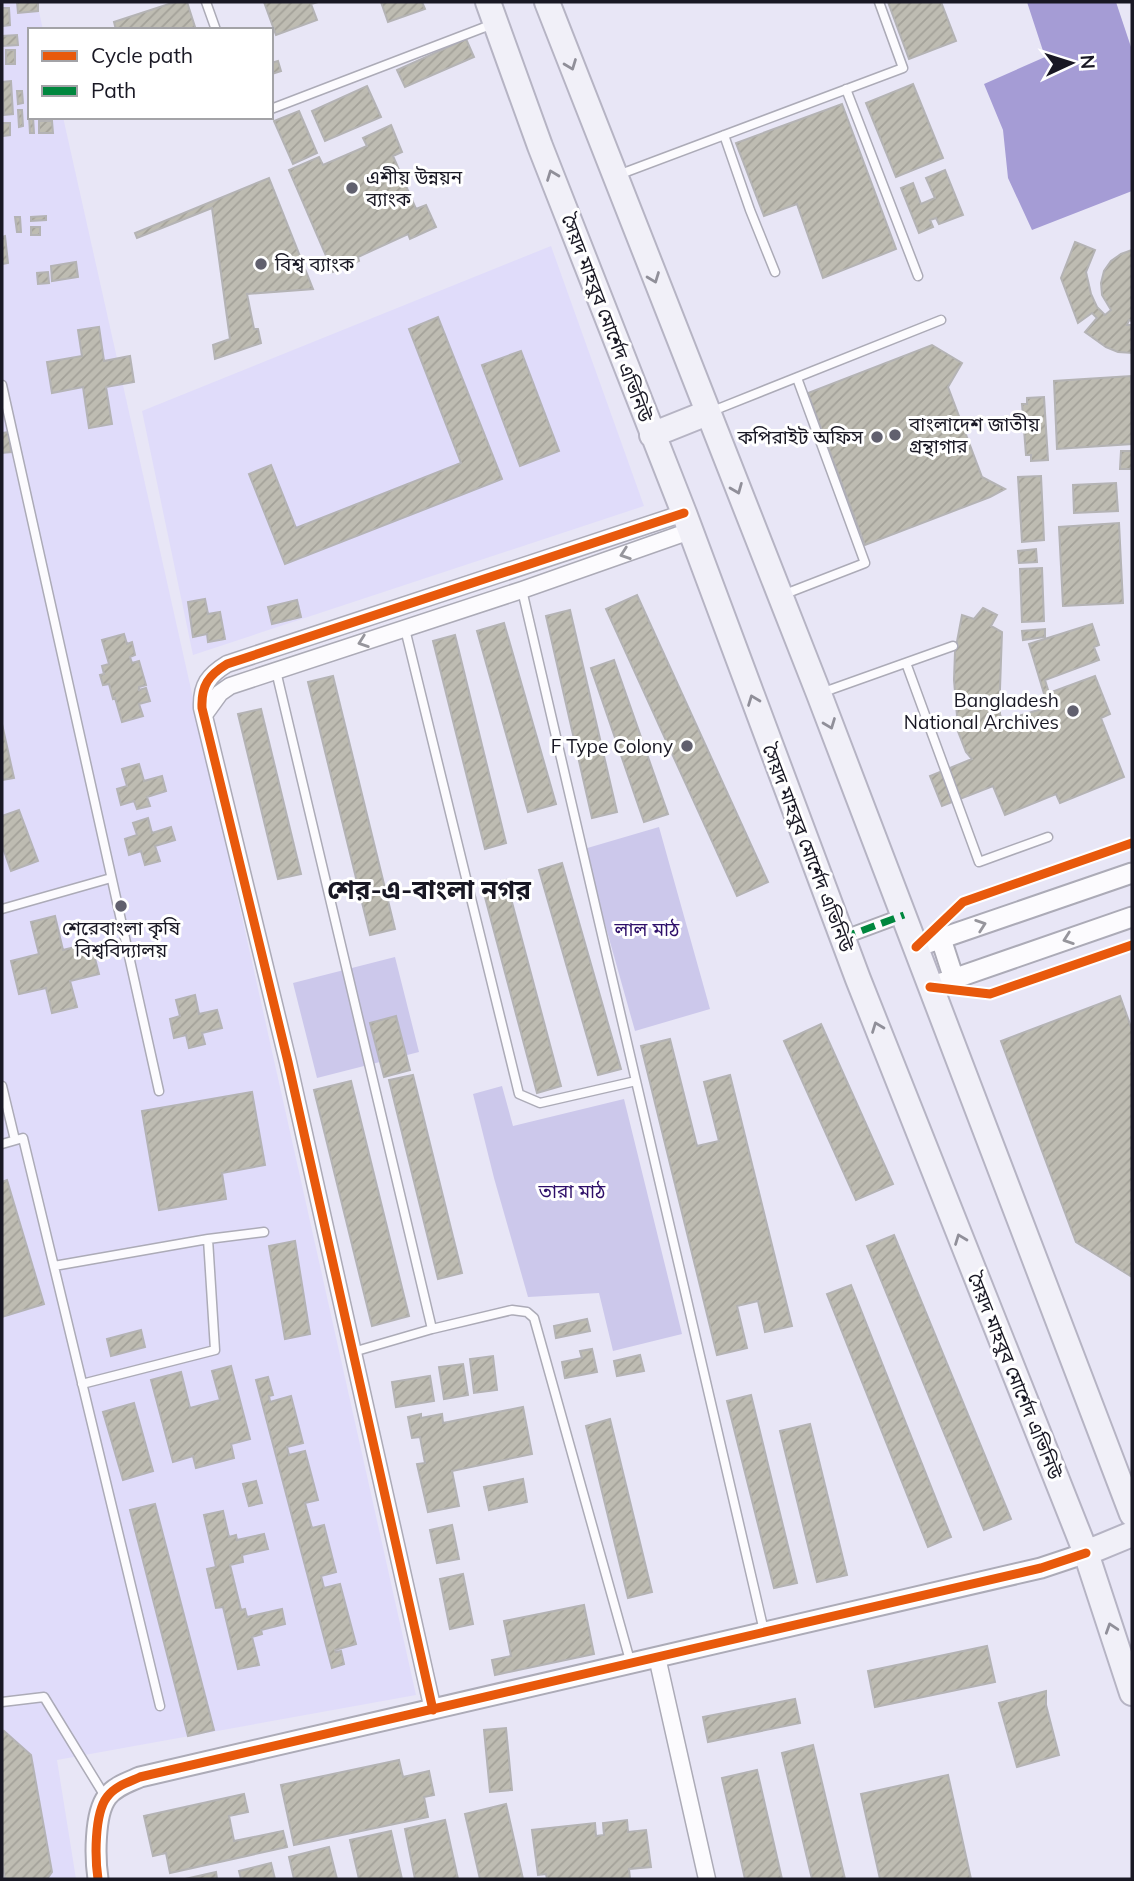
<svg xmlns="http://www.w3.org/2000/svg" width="1134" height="1881" font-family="Mulish,'Noto Sans Bengali',sans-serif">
  <defs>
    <pattern id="building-hatch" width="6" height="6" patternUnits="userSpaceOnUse" patternTransform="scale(1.75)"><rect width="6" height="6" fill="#bebcb2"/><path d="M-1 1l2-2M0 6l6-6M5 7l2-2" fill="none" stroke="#a3a199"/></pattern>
  </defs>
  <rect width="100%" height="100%" fill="#e8e6f6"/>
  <path fill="#e0dcfa" d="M2 2H37L43 30H30V117H63L416 1695 57 1760 76 1879H2Z
    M551 246 644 506 193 655 142 411Z"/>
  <path fill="#ccc8eb" d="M659 827 710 1009 635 1031 584 849Z
    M395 957 419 1052 317 1078 293 983Z
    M502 1086 513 1126 624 1099 682 1334 613 1351 599 1293 528 1297 494 1178 473 1094Z"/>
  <path fill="#a59cd5" d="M1027 2H1116L1132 50V191L1032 230 1008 178 1003 130 984 84 1045 57Z"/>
  <path fill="url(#building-hatch)" stroke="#b4b3b4" stroke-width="2" d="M17 2H38V11L18 13Z
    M175 2H187L196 30H116L114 22Z
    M264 2H318L311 4 317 20 276 35Z
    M381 2H422L425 9 388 22Z
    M888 2H941L956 41 909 59Z
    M2 8H9L10 25 2 26Z
    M17 35 18 45 2 46V36Z
    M466 39 474 57 405 87 397 70Z
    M6 50H15V64H6Z
    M278 61 281 71 272 74 271 63Z
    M11 81 13 114 4 115 2 82Z
    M913 84 943 158 896 177 866 103Z
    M367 86 381 117 325 141 312 111Z
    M17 91H22L23 103 18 104Z
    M842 104 896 249 823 278 797 204 764 216 736 143Z
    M18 110H22L23 126 19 127Z
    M299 111 317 153 293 164 274 121Z
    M29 116 33 117 34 133H30Z
    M39 121H52L53 133H39Z
    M2 123H10V135L2 136Z
    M391 125 402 152 393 156 416 209 426 205 436 227 410 239 408 234 358 257 359 261 333 272 289 170 319 157 323 165 367 146 363 138Z
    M945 170 963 215 939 224 936 218 930 220 933 227 919 233 901 188 913 183 921 204 935 198 926 178Z
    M269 178 313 289 247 294 254 329H258L261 343 215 359 213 345 230 339 212 208 137 238 135 233Z
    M46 216V220L31 221V217Z
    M15 217H20L21 232H17Z
    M31 227H40V235H31Z
    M5 236 8 263 2 264V237Z
    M1075 242 1095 250 1086 272 1091 294 1097 307 1105 315 1111 310 1102 295 1101 283 1104 271 1111 261 1121 254 1132 250V321L1129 320 1127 325H1132V353L1118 352 1106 347 1085 332 1097 318 1092 313 1078 323 1061 278Z
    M76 262 78 277 52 281 51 266Z
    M48 272 49 283 38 284 37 273Z
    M438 317 502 479 285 564 249 474 271 465 296 528 461 463 409 329Z
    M99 327 104 361 130 356 134 382 106 387 112 424 89 428 83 387 52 393 47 362 82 356 78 330Z
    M932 345 962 363 948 387 982 477 1005 489 990 497 865 545 808 393Z
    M521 351 559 451 520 466 482 365Z
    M1131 376 1132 444 1057 449 1054 381Z
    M1044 397 1048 460 1031 461V455H1026L1022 404H1027V398Z
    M9 432 11 452 2 453V433Z
    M1121 451H1132V469H1120Z
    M1041 476 1044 540 1022 542 1018 477Z
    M1116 483 1118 511 1074 513 1073 485Z
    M1119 523 1123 603 1063 606 1059 527Z
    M1036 549 1037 562 1019 563 1018 551Z
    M1042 568 1044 621 1022 622 1020 569Z
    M637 595 768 882 737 896 606 609Z
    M205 599 208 614 220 612 225 639 208 642 207 634 193 637 188 602Z
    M297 600 301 617 272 624 268 607Z
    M983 608 997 615 991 626 1002 632 1000 689V714L1002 721 1048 707 1029 644 1092 624 1099 645 1094 647 1099 660 1045 680 1049 693 1095 676 1110 714 1101 718 1124 777 1060 803 1056 794 1005 815 993 786 942 806 930 776 972 759 966 752 954 721 957 716 954 680 955 652 962 615 974 619Z
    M570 610 617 812 592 818 546 616Z
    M504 623 556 804 528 812 477 631Z
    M1045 629V637L1023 640 1022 631Z
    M124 634 127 644 132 642 135 655 130 657 132 663 139 661 146 685 139 687V690L146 688 150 701 139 704 143 716 122 722 115 698 113 699 109 684 103 685 100 675 104 674 102 666 109 664 102 640Z
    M455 635 506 843 485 849 433 641Z
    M614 660 668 814 644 822 591 668Z
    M333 676 395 929 370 935 308 682Z
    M261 709 301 874 278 879 238 714Z
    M2 724 14 778 2 780Z
    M139 764 144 781 162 776 166 791 147 797 150 806 137 809 134 801 121 805 117 789 127 786 122 769Z
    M19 810 38 861 11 871 2 845V816Z
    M148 818 152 833 171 827 175 840 155 846 160 861 145 865 141 851 129 855 125 839 137 835 133 823Z
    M562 863 621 1069 598 1075 539 870Z
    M506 880 561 1086 537 1093 482 886Z
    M55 916 63 950 91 943 99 974 70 981 77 1007 52 1013 46 988 19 994 11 961 39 954 31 922Z
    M195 995 199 1014 217 1010 222 1028 202 1033 205 1044 189 1048 186 1035 174 1038 170 1019 180 1016 176 1000Z
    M1120 996 1132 1030V1277L1076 1242 1001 1041Z
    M396 1016 410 1070 384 1077 370 1023Z
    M821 1024 893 1184 856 1200 784 1041Z
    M670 1039 697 1146 719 1141 704 1082 730 1075 792 1326 765 1332 758 1301 737 1306 747 1348 717 1355 641 1046Z
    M413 1075 462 1273 438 1279 389 1080Z
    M351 1081 409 1316 372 1326 314 1090Z
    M252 1092 265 1165 222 1173 226 1199 159 1210 142 1111Z
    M7 1180 44 1304 2 1317V1182Z
    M894 1235 1011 1519 984 1530 867 1246Z
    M295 1241 310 1334 285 1339 269 1246Z
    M851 1285 951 1537 928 1547 827 1294Z
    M587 1319 590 1331 556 1338 554 1326Z
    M141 1330 145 1347 111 1356 107 1339Z
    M592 1349 597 1372 565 1378 562 1362 582 1358 580 1351Z
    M640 1355 644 1371 617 1376 614 1361Z
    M493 1356 497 1390 474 1393 470 1359Z
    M463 1364 468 1395 444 1399 439 1367Z
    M231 1366 250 1439 231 1444 234 1458 196 1468 193 1456 173 1462 151 1380 181 1372 190 1408 220 1400 212 1371Z
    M430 1376 434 1401 396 1407 392 1382Z
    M268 1377 273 1395 269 1396 270 1402 291 1396 303 1443 287 1447 289 1455 305 1451 318 1500 305 1503 312 1528 324 1525 336 1572 321 1576 324 1588 340 1584 356 1644 335 1650 336 1652 341 1651 344 1664 332 1668 256 1380Z
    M751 1395 797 1583 774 1588 727 1401Z
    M134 1403 153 1471 123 1480 103 1412Z
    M523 1407 532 1454 452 1471 459 1506 428 1512 417 1464 425 1463 420 1437 412 1438 408 1417 421 1414V1418L442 1414 443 1423Z
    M610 1419 652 1592 628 1598 586 1426Z
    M810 1424 847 1575 817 1582 780 1431Z
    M523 1479 527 1502 489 1510 484 1487Z
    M256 1481 262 1503 249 1506 243 1484Z
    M155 1504 214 1730 188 1736 130 1510Z
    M223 1511 229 1537 236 1535 237 1540 264 1534 268 1549 242 1555 243 1562 230 1565 241 1610 245 1609 247 1617 282 1609 285 1624 261 1630 262 1634 252 1637 259 1665 238 1669 223 1607 216 1608 207 1569 216 1567 204 1515Z
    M452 1525 459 1559 437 1563 430 1530Z
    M463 1574 473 1624 450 1629 440 1579Z
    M584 1605 594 1654 495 1675 492 1660 511 1656 504 1621Z
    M987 1646 995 1682 875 1707 868 1671Z
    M1046 1691V1705L1059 1755 1017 1767 999 1703Z
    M795 1699 800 1723 708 1742 703 1717Z
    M506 1728 512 1790 490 1792 484 1730Z
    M4 1731 31 1755 52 1872 47 1879H5L2 1861V1734Z
    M813 1745 845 1879H812L782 1753Z
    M399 1760 403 1777 429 1771 434 1795 424 1797 428 1817 294 1845 281 1785Z
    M757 1770 782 1879H745L722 1778Z
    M948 1775 971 1879H880L861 1794Z
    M244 1794 248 1812 229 1816 234 1841 283 1831 287 1847 170 1873 166 1853 153 1856 144 1816Z
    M506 1804 523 1879H480L465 1814Z
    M445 1820 458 1879H415L405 1829Z
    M627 1820 628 1832 646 1830 651 1867 629 1869 630 1879H547L546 1874 538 1875 532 1830 595 1823 596 1836 604 1835 603 1823Z
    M391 1831 402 1879H359L350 1840Z
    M329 1847 337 1879H294L289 1857Z
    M271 1863 275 1879H241L239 1871Z
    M216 1872 217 1879H185Z"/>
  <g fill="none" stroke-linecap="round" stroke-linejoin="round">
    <defs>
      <path id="service" d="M206 2 216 30
        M846 89 918 276
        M271 109 493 24
        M724 135 750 210 775 272
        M618 175 903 68 879 2
        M2 385 159 1091
        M710 412 941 320
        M785 594 865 563 797 378
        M405 629 519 1094 540 1103 636 1081 522 590
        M906 663 979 862 1048 837
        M276 671 432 1329 353 1352
        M821 693 953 646
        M2 909 111 878
        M636 1081 764 1631
        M2 1086 15 1140
        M2 1144 23 1138 160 1706
        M208 1239 264 1232
        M54 1266 208 1239 215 1350 82 1384
        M432 1329 512 1310 527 1312 534 1318 631 1664
        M2 1702 44 1697 106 1798"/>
      <path id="pedestrian" d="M842 938 904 915"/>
      <path id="minor" d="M204 715 220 693 230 686 522 590 690 531
        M657 1657 707 1879
        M433 1710 288 1062 202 708C201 685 209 675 227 664L684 513"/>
      <path id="tertiary" d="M941 939 954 979
        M916 947 1132 873
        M930 987 1132 917
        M98 1879C95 1859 94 1814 107 1797 115 1786 129 1782 140 1777L1041 1568 1086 1553"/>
      <path id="primary" d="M488 2 540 146 684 513 858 979 1086 1553 1132 1693
        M547 2 819 694 1132 1514
        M652 435 707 413
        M1086 1553 1132 1534"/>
    </defs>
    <use href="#service" stroke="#acabb7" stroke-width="11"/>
    <use href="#pedestrian" stroke="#acabb7" stroke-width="16"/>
    <use href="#minor" stroke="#acabb7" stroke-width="19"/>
    <use href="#tertiary" stroke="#acabb7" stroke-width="23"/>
    <use href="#primary" stroke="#b6b4c4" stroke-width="28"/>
    <use href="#service" stroke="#fcfbfe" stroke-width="8"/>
    <use href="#pedestrian" stroke="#fcfbfe" stroke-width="12"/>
    <use href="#minor" stroke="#fcfbfe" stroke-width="16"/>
    <use href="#tertiary" stroke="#fcfbfe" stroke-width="19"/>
    <use href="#primary" stroke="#f1f0f8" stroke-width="24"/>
    <path stroke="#00873e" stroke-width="7" stroke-dasharray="14 7" stroke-linecap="butt" d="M842 938 904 915"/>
    <defs>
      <path id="cycleway" d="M916 947 963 902 1132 843
        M930 987 990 994 1132 945
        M433 1710 288 1062 202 708C201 685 209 675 227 664L684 513
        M98 1879C95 1859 94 1814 107 1797 115 1786 129 1782 140 1777L1041 1568 1086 1553"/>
    </defs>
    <use href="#cycleway" stroke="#fff" stroke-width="13"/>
    <use href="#cycleway" stroke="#e8590c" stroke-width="9"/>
  </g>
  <defs><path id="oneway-chevron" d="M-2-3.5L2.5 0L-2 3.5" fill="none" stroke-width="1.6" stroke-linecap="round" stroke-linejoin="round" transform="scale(1.75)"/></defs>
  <g stroke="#908f99">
    <use href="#oneway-chevron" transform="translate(571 65) rotate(69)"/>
    <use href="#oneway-chevron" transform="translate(552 175) rotate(-111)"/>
    <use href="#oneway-chevron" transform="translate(654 278) rotate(69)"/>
    <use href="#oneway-chevron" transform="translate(737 489) rotate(68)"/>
    <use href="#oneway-chevron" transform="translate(753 700) rotate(-111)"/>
    <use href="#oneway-chevron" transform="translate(830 724) rotate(69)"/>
    <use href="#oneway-chevron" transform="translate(877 1027) rotate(-111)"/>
    <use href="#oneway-chevron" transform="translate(960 1239) rotate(-111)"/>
    <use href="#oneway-chevron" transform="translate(1111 1628) rotate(-108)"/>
  </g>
  <g stroke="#96959c">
    <use href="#oneway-chevron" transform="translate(625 554) rotate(161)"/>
    <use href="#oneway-chevron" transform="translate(363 642) rotate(161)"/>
    <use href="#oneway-chevron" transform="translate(981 925) rotate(-19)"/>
    <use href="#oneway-chevron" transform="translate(1068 939) rotate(161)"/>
  </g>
  <g fill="#61606e" stroke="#fff" stroke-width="2.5">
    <circle cx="352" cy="188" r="7"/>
    <circle cx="261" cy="264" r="7"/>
    <circle cx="895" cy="435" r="7"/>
    <circle cx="877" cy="437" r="7"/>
    <circle cx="1073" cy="711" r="7"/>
    <circle cx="687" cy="746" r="7"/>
    <circle cx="121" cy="906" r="7"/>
  </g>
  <g text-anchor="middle" stroke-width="6" stroke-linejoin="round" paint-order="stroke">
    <g font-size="19" fill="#191824" stroke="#fff" text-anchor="start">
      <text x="366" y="184">এশীয় উন্নয়ন<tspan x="366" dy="22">ব্যাংক</tspan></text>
      <text x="275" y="271">বিশ্ব ব্যাংক</text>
      <text x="909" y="431">বাংলাদেশ জাতীয়<tspan x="909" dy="22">গ্রন্থাগার</tspan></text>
      <text x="863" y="444" text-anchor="end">কপিরাইট অফিস</text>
      <text x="1059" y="707" text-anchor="end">Bangladesh<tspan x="1059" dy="22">National Archives</tspan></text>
      <text x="673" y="753" text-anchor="end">F Type Colony</text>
      <text x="121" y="935" text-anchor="middle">শেরেবাংলা কৃষি<tspan x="121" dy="22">বিশ্ববিদ্যালয়</tspan></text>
    </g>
    <g font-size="19" fill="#191824" stroke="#fff">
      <text transform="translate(607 318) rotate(69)" y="7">সৈয়দ মাহবুব মোর্শেদ এভিনিউ</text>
      <text transform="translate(808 848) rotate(69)" y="7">সৈয়দ মাহবুব মোর্শেদ এভিনিউ</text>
      <text transform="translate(1015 1376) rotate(68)" y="7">সৈয়দ মাহবুব মোর্শেদ এভিনিউ</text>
    </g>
    <g font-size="19" fill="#2e0f69" stroke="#fff">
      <text x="647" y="936">লাল মাঠ</text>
      <text x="572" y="1198">তারা মাঠ</text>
    </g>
    <g font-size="26" font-weight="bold" fill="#191824" stroke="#fff">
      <text x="429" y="899">শের-এ-বাংলা নগর</text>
    </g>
  </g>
  <rect width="1134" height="1881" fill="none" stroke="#191824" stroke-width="7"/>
  <rect x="28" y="28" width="245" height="91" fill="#ffffff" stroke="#a3a3a7" stroke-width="2"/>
  <rect x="42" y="51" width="35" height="10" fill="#e8590c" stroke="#a3a3a7" stroke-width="2"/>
  <text x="91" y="63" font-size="21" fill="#191824">Cycle path</text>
  <rect x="42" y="86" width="35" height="10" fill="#00873e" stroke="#a3a3a7" stroke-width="2"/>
  <text x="91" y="98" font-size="21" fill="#191824">Path</text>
  <g transform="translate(1071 63) rotate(86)" stroke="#ffffff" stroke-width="5" paint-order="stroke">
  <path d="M0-5L12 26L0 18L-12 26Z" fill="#191824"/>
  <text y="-10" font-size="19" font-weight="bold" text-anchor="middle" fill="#191824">N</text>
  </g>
</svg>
